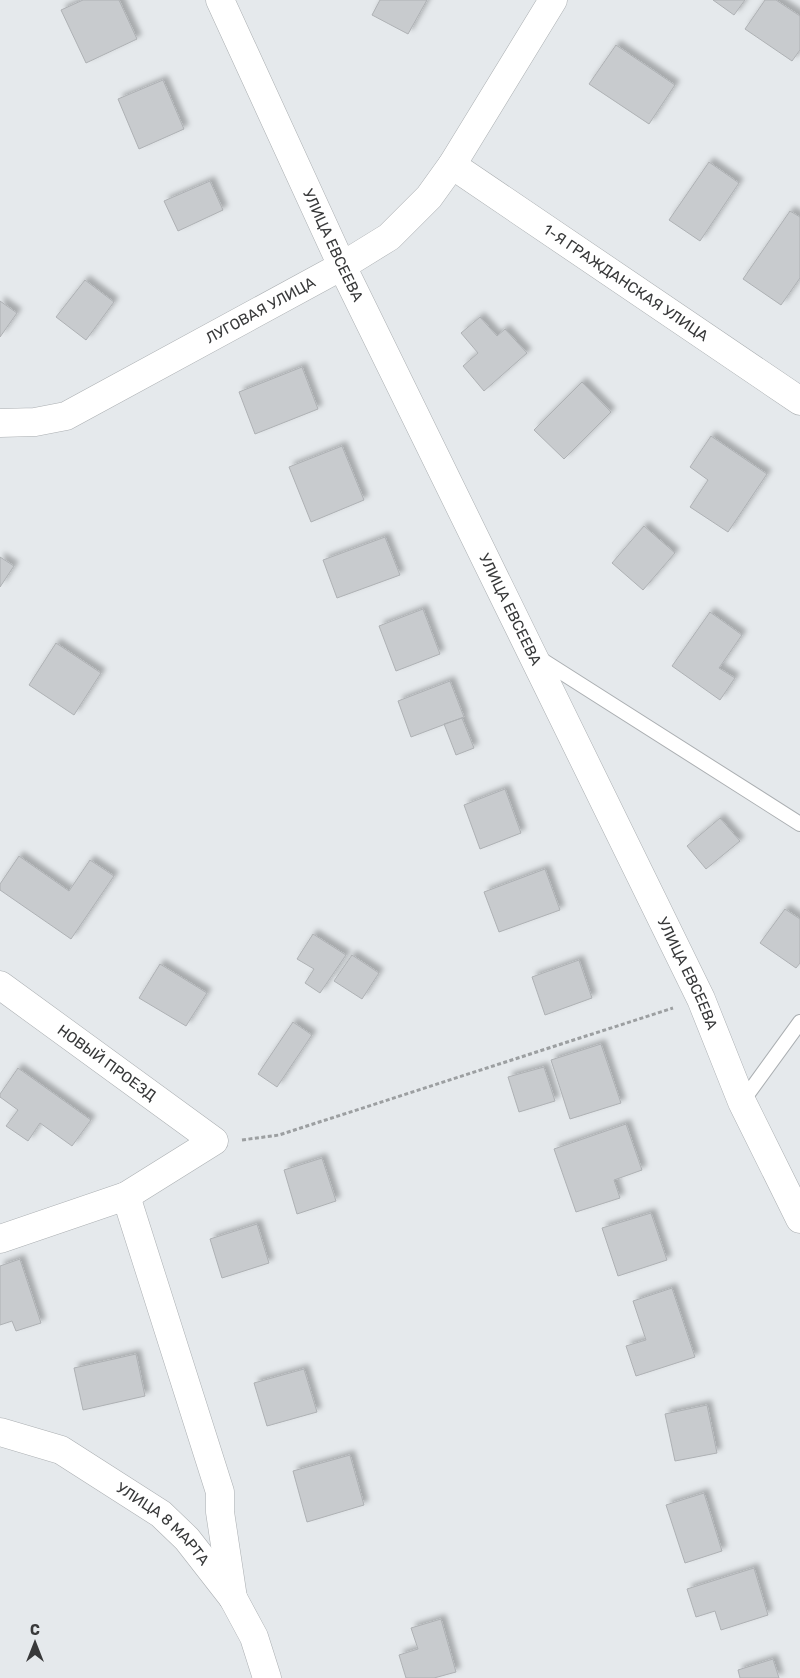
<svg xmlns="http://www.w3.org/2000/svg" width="800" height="1678" font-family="Rubik,sans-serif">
  <defs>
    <filter id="shadow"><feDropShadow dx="4.5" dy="-4.5" stdDeviation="2.5" flood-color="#0004"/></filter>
  </defs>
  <rect width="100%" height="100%" fill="#e5e9ec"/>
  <path fill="#c8cbce" stroke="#aeb1b4" filter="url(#shadow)" d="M83 0H119L137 39 86 63 61 10Z
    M380 0H427L408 34 372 15Z
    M713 0H745L734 15Z
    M765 0H776L800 16V50L792 61 745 29Z
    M616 45 675 85 649 124 589 84Z
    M163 80 184 129 139 149 118 99Z
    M709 162 739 183 700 241 669 220Z
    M210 181 223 210 178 231 164 201Z
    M790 211 800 217V278L781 305 743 279Z
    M85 280 114 302 86 340 56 317Z
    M0 301 17 313 0 337Z
    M480 317 497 336 505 329 527 353 484 391 463 366 478 353 461 333Z
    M302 367 318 409 255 434 239 392Z
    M582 382 611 412 564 459 534 430Z
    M711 436 767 474 728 532 690 507 708 480 690 467Z
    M342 446 364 500 311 522 289 467Z
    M644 526 675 553 643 590 612 563Z
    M385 537 400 575 337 598 323 560Z
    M0 557 14 566 0 587Z
    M423 609 440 654 396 671 379 626Z
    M710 612 742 635 719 668 735 678 720 700 672 666Z
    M56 643 101 673 74 715 29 685Z
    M450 681 464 717 411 737 398 701Z
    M462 718 474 748 456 755 444 724Z
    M505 789 521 833 480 849 464 805Z
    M720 818 740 841 706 869 687 846Z
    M19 856 69 891 90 860 114 876 71 939 0 890V884Z
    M545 869 560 910 499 932 484 892Z
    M785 909 800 919V963L796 968 760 943Z
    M313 934 346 955 320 993 305 983 314 969 297 959Z
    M352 955 379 973 362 999 334 981Z
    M579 960 592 998 545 1015 532 977Z
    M160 964 207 993 186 1026 139 998Z
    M293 1022 312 1035 277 1087 258 1074Z
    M601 1044 621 1103 570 1119 551 1060Z
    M544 1067 555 1101 519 1112 508 1077Z
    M18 1068 91 1120 72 1146 40 1123 28 1141 6 1126 18 1110 0 1097V1094Z
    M626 1124 642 1170 614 1180 620 1198 576 1212 554 1149Z
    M322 1158 336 1201 297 1214 284 1170Z
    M651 1213 667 1260 618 1276 602 1228Z
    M257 1224 269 1263 222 1278 210 1239Z
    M20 1259 41 1323 16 1331 12 1321 0 1325V1266Z
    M672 1288 695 1357 636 1376 626 1346 646 1340 633 1301Z
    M136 1354 145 1396 83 1410 74 1368Z
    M304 1369 317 1412 267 1426 254 1383Z
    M707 1405 717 1453 675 1461 665 1414Z
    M350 1455 364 1505 307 1522 293 1471Z
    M704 1493 722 1551 685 1563 666 1505Z
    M754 1568 768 1615 721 1630 715 1611 696 1617 687 1589Z
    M441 1619 456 1672 434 1678H406L399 1655 418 1649 411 1628Z
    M773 1659 779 1678H740L738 1670Z"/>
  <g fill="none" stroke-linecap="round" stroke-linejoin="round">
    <defs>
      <path id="service" d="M539 658 800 824
        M742 1102 800 1022"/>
      <g id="minor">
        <path id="s1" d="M220 0 342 266 701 999 742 1102 800 1219"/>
        <path id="s2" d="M452 165 800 401"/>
        <path id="s3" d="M0 423 35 422 66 416 342 266 389 237 429 197 452 165 553 0"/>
        <path id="s4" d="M0 985 214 1141 126 1196 0 1239"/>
        <path d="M126 1196 220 1492V1512L233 1598"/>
      </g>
      <g id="primary">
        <path id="s5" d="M0 1432 61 1450 161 1514 187 1539 233 1598 254 1637 267 1678"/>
      </g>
    </defs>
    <use href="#service" stroke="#abafb2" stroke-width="16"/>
    <use href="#minor" stroke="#abafb2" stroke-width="29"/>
    <use href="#primary" stroke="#abafb2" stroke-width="29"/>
    <path stroke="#9c9fa1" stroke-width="3" stroke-dasharray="4 2.5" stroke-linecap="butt" d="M242 1140 279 1135 673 1008"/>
    <use href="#service" stroke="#fff" stroke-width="14"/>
    <use href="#minor" stroke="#fff" stroke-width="28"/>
    <use href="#primary" stroke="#fff" stroke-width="28"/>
  </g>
  <g text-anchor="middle" stroke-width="4" stroke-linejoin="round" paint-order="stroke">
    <g font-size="15" fill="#38393a" stroke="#e5e9ec">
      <text dy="5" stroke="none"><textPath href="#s1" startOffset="270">УЛИЦА ЕВСЕЕВА</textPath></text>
      <text dy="5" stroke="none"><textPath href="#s2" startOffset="210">1-Я ГРАЖДАНСКАЯ УЛИЦА</textPath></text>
      <text dy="5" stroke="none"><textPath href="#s3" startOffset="288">ЛУГОВАЯ УЛИЦА</textPath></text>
      <text dy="5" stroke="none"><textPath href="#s1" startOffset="675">УЛИЦА ЕВСЕЕВА</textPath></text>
      <text dy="5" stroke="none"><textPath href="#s1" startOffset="1080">УЛИЦА ЕВСЕЕВА</textPath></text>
      <text dy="5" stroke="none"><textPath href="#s4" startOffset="132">НОВЫЙ ПРОЕЗД</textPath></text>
      <text dy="5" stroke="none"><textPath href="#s5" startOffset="190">УЛИЦА 8 МАРТА</textPath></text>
    </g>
  </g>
  <g transform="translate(35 1643)" stroke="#e5e9ec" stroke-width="4" paint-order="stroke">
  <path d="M0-4L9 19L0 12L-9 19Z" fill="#38393a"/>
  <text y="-8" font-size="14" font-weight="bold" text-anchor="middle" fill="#38393a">С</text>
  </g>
</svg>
